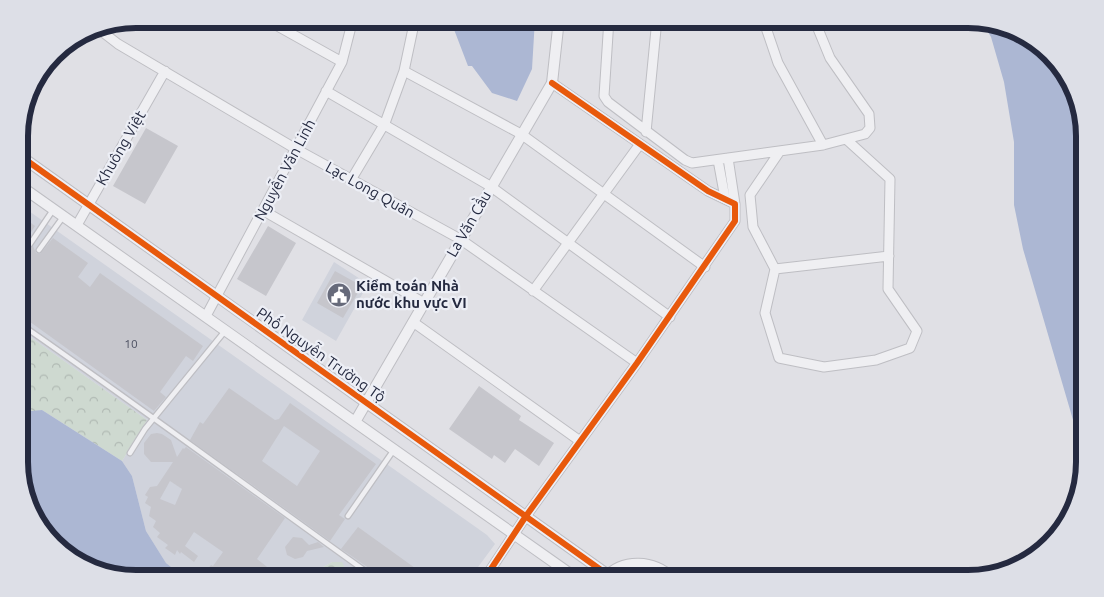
<svg xmlns="http://www.w3.org/2000/svg" width="1104" height="597" font-family="Ubuntu,sans-serif">
  <defs>
    <pattern id="forest-crowns" width="20" height="18" patternUnits="userSpaceOnUse" patternTransform="scale(1.25)"><rect width="20" height="18" fill="#ced9d0"/><path d="M2 6a3 3 0 1 1 6 0M12 15a3 3 0 1 1 6 0" fill="none" stroke="#b1bab4"/></pattern>
  </defs>
  <rect width="100%" height="100%" fill="#e0e0e5"/>
  <path fill="#d0d3dc" d="M19 204 487 535 495 544 470 578H344V566L332 562 304 578H185L166 563 146 531 132 476 122 461 147 420 19 329Z
    M334 262 368 284 336 341 302 320Z"/>
  <path fill="url(#forest-crowns)" d="M19 329 147 420 122 461 42 410 21 416 20 419Z
    M332 562H342L344 566V578H304Z"/>
  <path fill="#acb7d3" d="M450 19H535L532 69 517 101 492 93 472 66H468Z
    M982 22 1020 31 1065 71 1084 121 1085 461 1080 482 1078 437 1023 249 1014 205V142L1004 82 991 37Z
    M42 410 122 461 132 476 146 531 166 563 185 578H136L84 566 43 532 20 477V419L31 411Z"/>
  <path fill="#c6c6cc" fill-rule="evenodd" d="M146 128 178 146 145 204 113 186Z
    M19 214 35 226 25 241 27 247 33 246 36 253 40 254 53 238 88 263 78 277 90 287 100 273 203 346 193 361 186 356 160 392 166 397 154 411 19 314Z
    M268 226 296 243 266 296 237 279Z
    M335 271 362 286 343 318 317 303Z
    M479 386 521 416 519 420 554 443 539 466 515 449 505 463 494 455 492 459 449 429Z
    M229 388 275 420 279 419 290 403 376 464 339 515 345 519 330 541 190 440 200 422 203 424ZM284 426 320 451 297 486 262 461Z
    M157 433 162 434 171 440 177 457 183 448 184 449 186 447 285 518 257 559 281 578H207L210 572 207 570 211 565 213 566 223 552 194 532 185 546 198 556 194 562 181 552 180 554 177 550 175 555 165 548 168 545 157 537 160 533 153 527 156 521 149 516 151 507 145 503 148 497 145 495 150 487 157 486 173 462H151L144 454V443L151 434ZM170 481 182 489 175 505 160 499Z
    M358 527 429 578H383L350 555 341 549Z
    M293 537 302 538 309 545 318 542 324 547 307 551 303 557 295 559 287 555 285 547Z"/>
  <g fill="none" stroke-linecap="round" stroke-linejoin="round">
    <defs>
      <path id="service" d="M30 244 53 210
        M39 250 63 217
        M19 323C139 406 256 493 375 578
        M130 453 145 429 225 331
        M348 516 393 451"/>
      <path id="minor" d="M265 19 342 62
        M609 19 604 96 608 102 685 160 692 163 823 145 865 134 870 128 869 114 830 58 814 19
        M763 19 778 63 823 145
        M96 27 118 44 296 149 460 239 637 363
        M404 71 521 134 705 267
        M326 91 490 186 670 317
        M646 132 657 19
        M780 151 750 195 753 227 775 269 765 313 779 358 824 367 876 360 910 348 917 331 888 289 890 179 847 140
        M728 158 735 204
        M718 160 725 198
        M351 180 385 123 404 71 415 19
        M264 211 424 303
        M77 225 165 71
        M775 269 889 256
        M533 291 640 144
        M206 316 342 62 353 19
        M413 322 580 441
        M485 578 526 516 637 363 735 221V204L708 191 552 83"/>
      <path id="tertiary" d="M19 155 608 575
        M19 185 576 578
        M355 422 552 83 559 19
        M605 578C623 558 654 560 672 578"/>
    </defs>
    <use href="#service" stroke="#bebec3" stroke-width="7"/>
    <use href="#minor" stroke="#bebec3" stroke-width="11"/>
    <use href="#tertiary" stroke="#bebec3" stroke-width="12"/>
    <use href="#service" stroke="#efeff2" stroke-width="4.5"/>
    <use href="#minor" stroke="#efeff2" stroke-width="9"/>
    <use href="#tertiary" stroke="#efeff2" stroke-width="10"/>
    <defs>
      <path id="cycleway" d="M19 155 608 575
        M485 578 526 516 637 363 735 221V204L708 191 552 83"/>
    </defs>
    <use href="#cycleway" stroke="#edeff6" stroke-width="9"/>
    <use href="#cycleway" stroke="#e8590c" stroke-width="6"/>
  </g>
  <defs>
    <symbol id="civic-disc" viewBox="-11 -11 22 22"><circle r="9.5" fill="#666a7a" stroke="#edeff6"/><path d="M-.6-6.5H3V-4.5H.6V-3L4-1V1h2V6H-6V1h2V-1L-.6-3ZM-1.2 2.5V6h2.4V2.5Z" fill="#fff"/></symbol>
  </defs>
  <g fill-rule="evenodd">
    <use href="#civic-disc" x="325" y="281" width="28" height="28"/>
  </g>
  <g text-anchor="middle" stroke-width="4.5" stroke-linejoin="round" paint-order="stroke">
    <g font-size="12" fill="#4f5364">
      <text x="131" y="348">10</text>
    </g>
    <g font-size="15" fill="#252a40" stroke="#edeff6">
      <text transform="translate(121 148) rotate(-60)" y="5">Khuông Việt</text>
      <text transform="translate(285 170) rotate(-62)" y="5">Nguyễn Văn Linh</text>
      <text transform="translate(370 190) rotate(29)" y="5">Lạc Long Quân</text>
      <text transform="translate(469 224) rotate(-60)" y="5">La Văn Cầu</text>
      <text transform="translate(321 355) rotate(35)" y="5">Phố Nguyễn Trường Tộ</text>
    </g>
    <g font-size="15" font-weight="bold" fill="#252a40" stroke="#edeff6" text-anchor="start">
      <text x="356" y="291">Kiểm toán Nhà<tspan x="356" dy="17">nước khu vực VI</tspan></text>
    </g>
  </g>
  <path d="M0 0H1104V597H0ZM136 28H968A108 108 0 0 1 1076 136V462A108 108 0 0 1 968 570H136A108 108 0 0 1 28 462V136A108 108 0 0 1 136 28Z" fill="#dddfe7" fill-rule="evenodd"/>
  <path fill="none" stroke="#252a40" stroke-width="6" d="M136 28H968A108 108 0 0 1 1076 136V462A108 108 0 0 1 968 570H136A108 108 0 0 1 28 462V136A108 108 0 0 1 136 28Z"/>
</svg>
